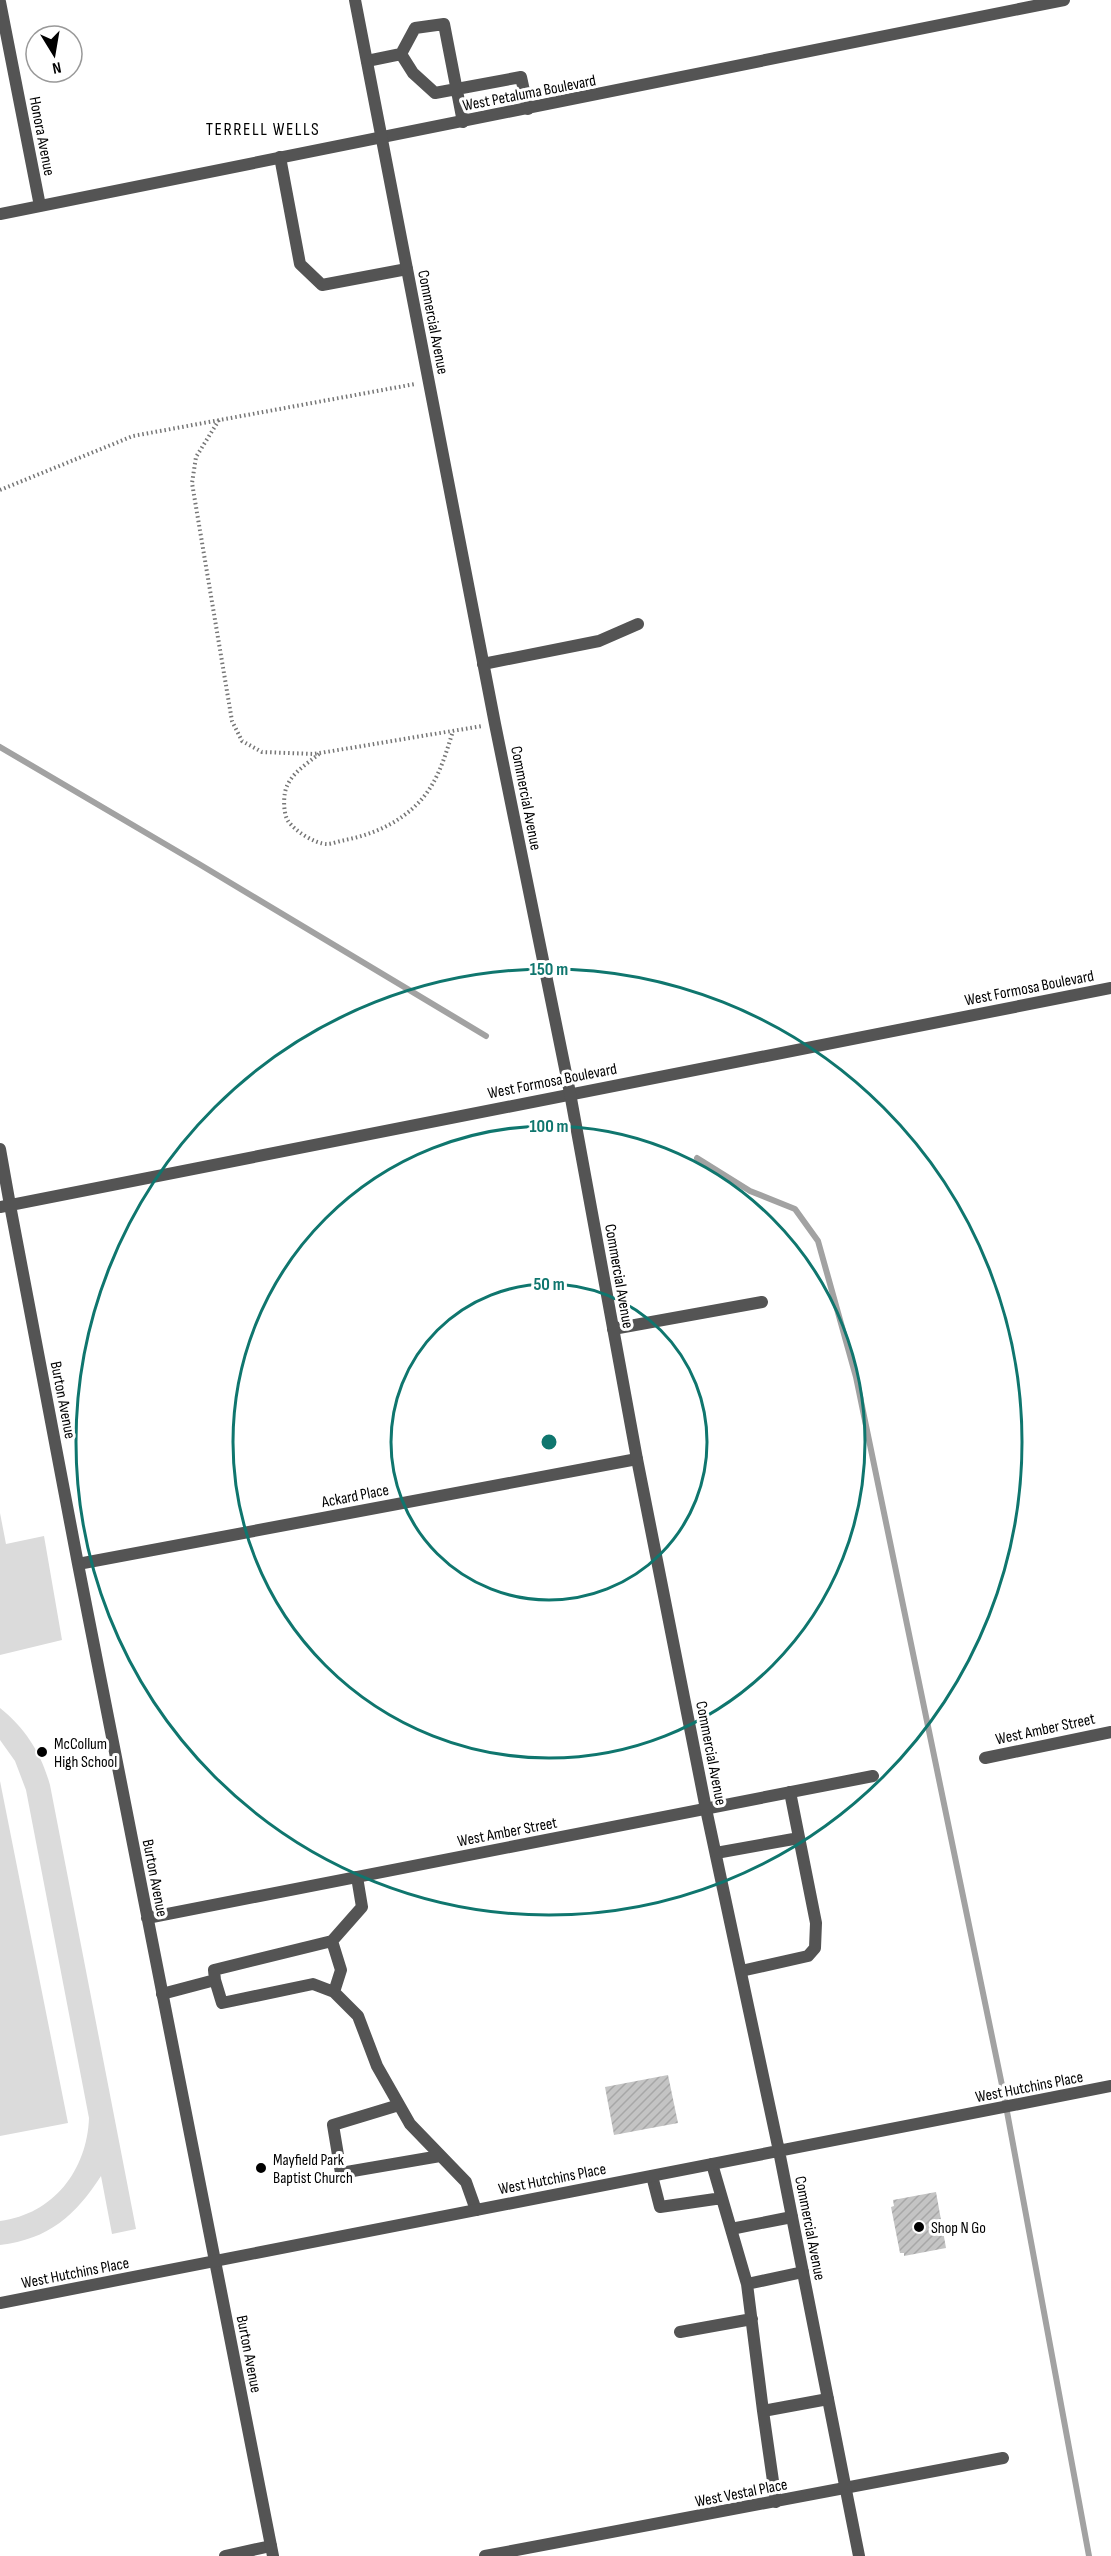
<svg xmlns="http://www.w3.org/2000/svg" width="1111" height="2556" font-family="'Sofia Sans Condensed',sans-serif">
  <defs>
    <pattern id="building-hatch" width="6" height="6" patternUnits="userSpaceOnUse" patternTransform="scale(1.5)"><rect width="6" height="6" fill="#c4c4c4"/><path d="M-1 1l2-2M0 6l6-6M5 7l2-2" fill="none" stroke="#a7a7a7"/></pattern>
  </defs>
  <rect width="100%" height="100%" fill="#fff"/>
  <path fill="#dbdbdb" d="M0 1513 6 1544 44 1536 62 1640 0 1655Z
    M0 1708C26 1729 41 1753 50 1785L136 2229 112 2234 101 2176C75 2216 49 2239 0 2245V2221C54 2214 87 2170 89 2118L26 1790 15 1761 0 1740Z
    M0 1781 68 2123 0 2136Z"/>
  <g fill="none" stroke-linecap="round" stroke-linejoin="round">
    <path stroke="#a2a2a2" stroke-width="6" d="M0 747 199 864 486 1036
      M697 1158 750 1191 795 1209 818 1241 856 1377 1003 2090 1089 2556"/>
  </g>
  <path fill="url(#building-hatch)" d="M668 2075 678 2123 614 2135 605 2087Z
    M936 2192 946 2248 904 2256V2253H900L891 2207 894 2206 893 2200Z"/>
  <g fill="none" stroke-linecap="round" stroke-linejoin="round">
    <path stroke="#767676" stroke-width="4" stroke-dasharray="1.5 3" stroke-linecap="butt" d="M219 420 196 457 192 483 232 721 242 741 262 752 314 754 482 726
      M0 490 133 436 415 384
      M319 754C308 763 293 772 287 786 283 794 283 813 288 821 295 831 315 844 327 844 332 844 339 841 345 840 376 834 406 820 426 794 440 775 446 753 453 731"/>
    <path stroke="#545454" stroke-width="12" d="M401 54 415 28 444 24 463 122
      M367 61 401 54 413 73 435 93 521 77 528 109
      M280 157 300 264 322 285 407 269
      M483 664 599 641 638 624
      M0 1149 10 1205
      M613 1329 762 1302
      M716 1853 799 1838
      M332 1941 341 1970 334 1992
      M741 1971 808 1956 815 1948 816 1923 790 1792
      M215 1980 214 1970 332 1941 362 1907 357 1877
      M162 1994 215 1980 222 2003 313 1984 334 1992 358 2016 377 2066 410 2124 466 2182 476 2210
      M399 2105 333 2125 341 2173 440 2156
      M712 2164 747 2284 803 2272
      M652 2176 660 2207 722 2198
      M731 2229 792 2217
      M747 2284 763 2411 828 2399
      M680 2332 752 2319
      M763 2411 776 2502
      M225 2556 271 2546"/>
    <path stroke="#545454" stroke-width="12" d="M0 2 40 206
      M0 214 1064 0
      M10 1205 78 1564 273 2556
      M0 1207 1111 988
      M78 1564 637 1459
      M985 1758 1111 1732
      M147 1918 873 1776
      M485 2556 1003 2458"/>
    <path stroke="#545454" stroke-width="12" d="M355 0 495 724 570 1093 637 1459 706 1809 779 2151 859 2556
      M0 2303 1111 2086"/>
  </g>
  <g fill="none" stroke="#0f766e" stroke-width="3">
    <circle cx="549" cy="1442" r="158"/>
    <circle cx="549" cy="1442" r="316"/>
    <circle cx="549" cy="1442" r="473"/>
  </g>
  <g fill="#000" stroke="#fff" stroke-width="2">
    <circle cx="42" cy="1752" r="6"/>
    <circle cx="261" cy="2168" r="6"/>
    <circle cx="919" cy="2227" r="6"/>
  </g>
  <g text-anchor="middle" stroke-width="6" stroke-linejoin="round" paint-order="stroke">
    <g font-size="16" fill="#000" stroke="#fff">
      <text transform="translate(529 92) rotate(-11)" y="6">West Petaluma Boulevard</text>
      <text transform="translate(43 136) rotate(79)" y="6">Honora Avenue</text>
      <text transform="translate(434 322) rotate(79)" y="6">Commercial Avenue</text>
      <text transform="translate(527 798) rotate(79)" y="6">Commercial Avenue</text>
      <text transform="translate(1029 987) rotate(-11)" y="6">West Formosa Boulevard</text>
      <text transform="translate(552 1080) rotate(-11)" y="6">West Formosa Boulevard</text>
      <text transform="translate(620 1276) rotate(80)" y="6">Commercial Avenue</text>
      <text transform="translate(64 1400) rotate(79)" y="6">Burton Avenue</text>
      <text transform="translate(355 1495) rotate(-11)" y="6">Ackard Place</text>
      <text transform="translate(1045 1728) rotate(-12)" y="6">West Amber Street</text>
      <text transform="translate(712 1753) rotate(79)" y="6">Commercial Avenue</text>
      <text transform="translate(507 1831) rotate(-11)" y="6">West Amber Street</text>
      <text transform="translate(156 1878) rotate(79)" y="6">Burton Avenue</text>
      <text transform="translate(1029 2086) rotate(-11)" y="6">West Hutchins Place</text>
      <text transform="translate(552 2178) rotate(-11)" y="6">West Hutchins Place</text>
      <text transform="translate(811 2228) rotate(79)" y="6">Commercial Avenue</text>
      <text transform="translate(75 2272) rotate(-11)" y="6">West Hutchins Place</text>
      <text transform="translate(250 2354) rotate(79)" y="6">Burton Avenue</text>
      <text transform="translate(741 2492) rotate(-11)" y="6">West Vestal Place</text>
    </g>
    <g font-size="16" fill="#000" stroke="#fff" text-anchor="start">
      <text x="54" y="1749">McCollum<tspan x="54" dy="18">High School</tspan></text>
      <text x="273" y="2165">Mayfield Park<tspan x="273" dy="18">Baptist Church</tspan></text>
      <text x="931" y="2233">Shop N Go</text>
    </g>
    <g font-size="18" letter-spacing="1.5" fill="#000" stroke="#fff">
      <text x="263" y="135">TERRELL WELLS</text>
    </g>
  </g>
  <circle cx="549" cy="1442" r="9" fill="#0f766e" stroke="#fff" stroke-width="3"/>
  <g font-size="18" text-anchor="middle" font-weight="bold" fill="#0f766e" stroke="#fff" stroke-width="6" stroke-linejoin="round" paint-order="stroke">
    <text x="549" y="975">150 m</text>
    <text x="549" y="1132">100 m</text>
    <text x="549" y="1290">50 m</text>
  </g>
  <g transform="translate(54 54) rotate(169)"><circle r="28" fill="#ffffff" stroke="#999999" stroke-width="1.5"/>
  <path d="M0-4.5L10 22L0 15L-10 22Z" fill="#000000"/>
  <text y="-9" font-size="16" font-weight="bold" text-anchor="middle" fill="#000000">N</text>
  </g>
</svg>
